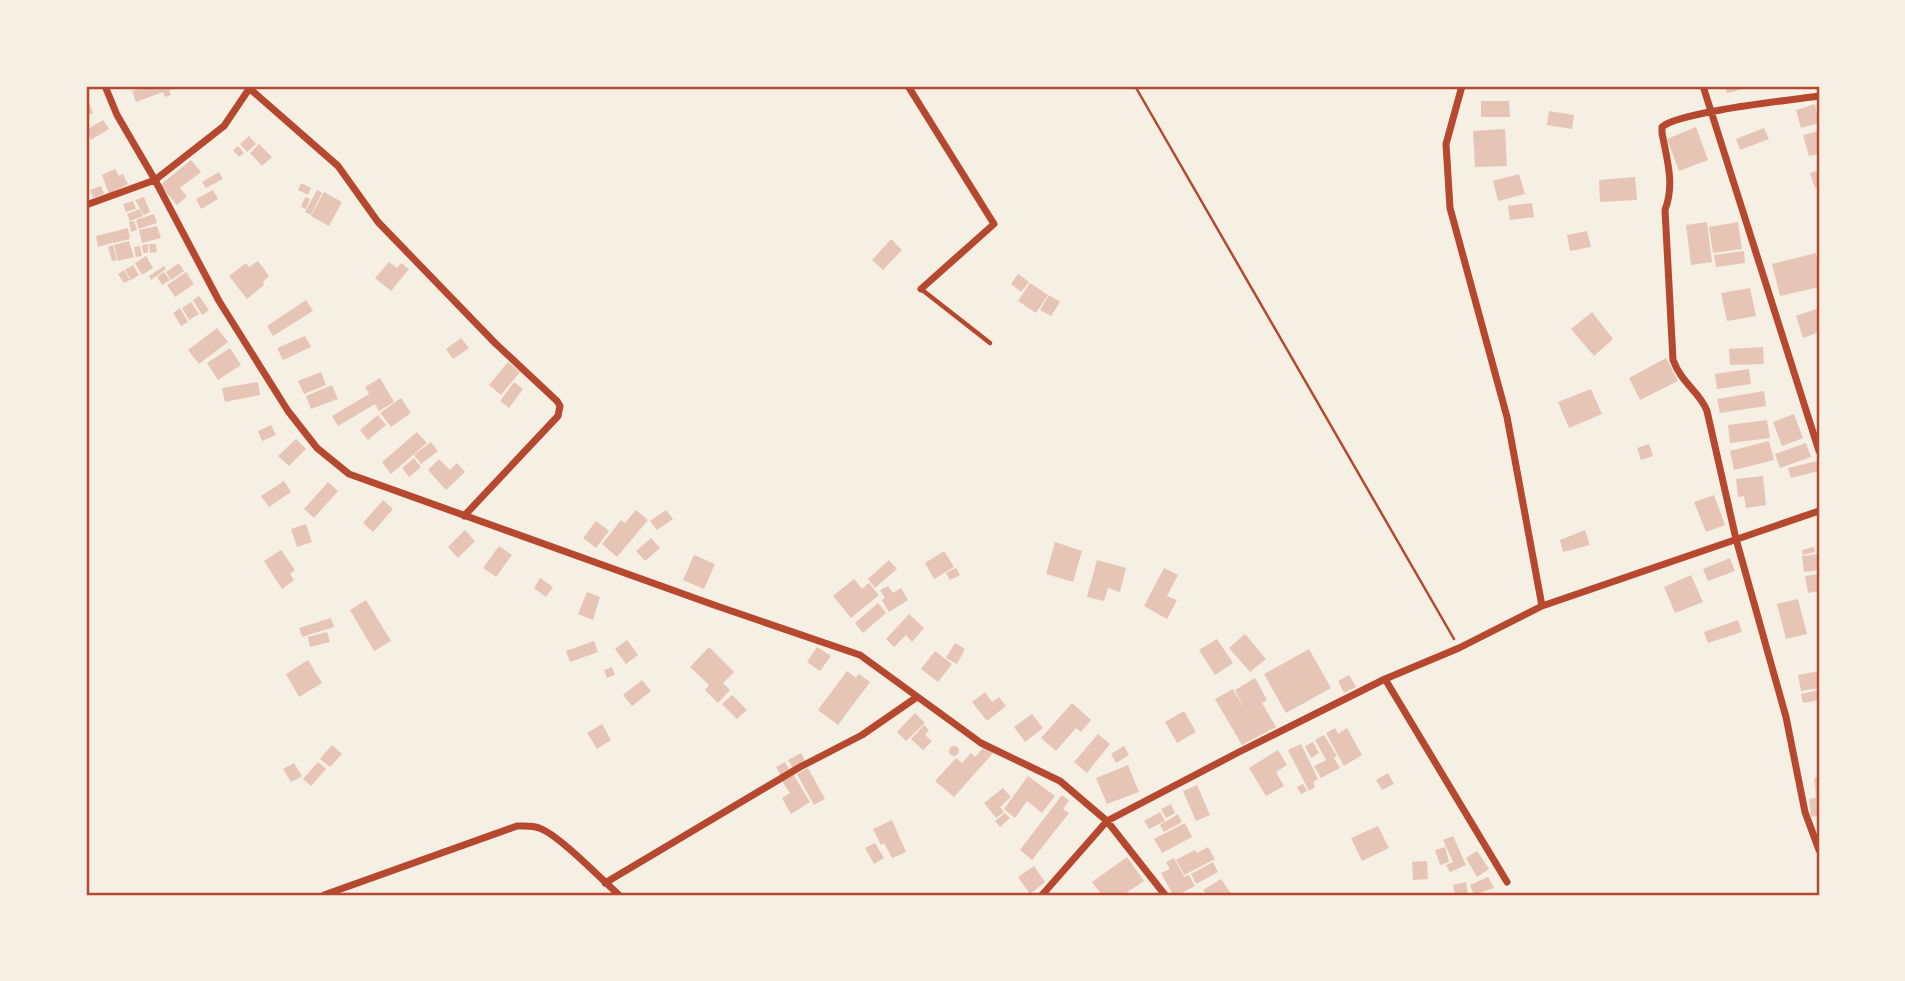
<svg xmlns="http://www.w3.org/2000/svg" width="1905" height="981" font-family="'Work Sans',sans-serif">
  <rect width="100%" height="100%" fill="#f6efe4"/>
  <path fill="#e6c5b7" d="M147 86H179L169 90 171 95 165 97 163 92 136 102 132 91Z
    M1725 86H1750V87L1727 93Z
    M1481 101H1509L1510 117H1481Z
    M89 103 93 113 86 116V105Z
    M1815 104 1819 123 1801 128 1796 110Z
    M1549 111 1574 115 1572 129 1547 125Z
    M103 120 109 129 91 140 86 130Z
    M1696 127 1708 160 1679 171 1667 139Z
    M1764 128 1769 139 1740 150 1736 139Z
    M1505 129 1507 166 1475 167 1473 131Z
    M1819 131V154L1809 156 1803 135Z
    M249 136 256 144 247 152 240 144Z
    M259 144 272 157 262 166 250 153Z
    M238 146 244 153 239 157 233 150Z
    M191 160 201 172 180 188 187 196 177 205 160 185Z
    M115 169 119 176 123 174 128 184 109 194 102 175Z
    M1819 170V187L1815 188 1810 173Z
    M219 172 223 179 206 188 202 182Z
    M1519 174 1525 194 1498 201 1493 181Z
    M1635 177 1637 200 1600 202 1599 180Z
    M301 183 311 188 308 195 298 190Z
    M101 186 104 194 93 198 90 190Z
    M213 190 218 199 201 209 196 199Z
    M317 190 322 193 311 215 305 212Z
    M324 192 342 202 329 226 311 216Z
    M144 197 150 212 144 215 135 200Z
    M305 197 310 199 306 209 301 207Z
    M133 201 136 209 126 212 123 204Z
    M1532 203 1534 217 1510 220 1508 206Z
    M140 209 143 216 130 221 127 214Z
    M154 214 157 223 139 229 136 220Z
    M134 221 137 230 131 232 129 222Z
    M1707 222 1712 262 1691 265 1686 225Z
    M1738 222 1742 249 1713 253 1709 227Z
    M157 226 161 238 142 243 139 230Z
    M128 228 130 239 113 243V240L112 243 98 247 96 236Z
    M1587 231 1591 247 1570 251 1567 235Z
    M891 239 902 250 883 270 872 260Z
    M129 241 134 257 118 261 114 245Z
    M148 244V253H143L142 245Z
    M149 244H156L157 252 150 253Z
    M113 245 117 260 112 261 108 247Z
    M140 246 142 256 136 257 134 247Z
    M1744 251 1745 263 1716 267 1714 255Z
    M1816 253 1819 268V287L1780 296 1772 264Z
    M146 256 153 268 142 275 135 263Z
    M258 261 269 276 263 282 264 285 247 299 229 276 246 263 249 267Z
    M389 262 397 268 401 263 409 269 391 291 375 278Z
    M179 263 184 271 171 280 166 272Z
    M133 265 139 275 131 280 125 270Z
    M164 266 166 269 151 280 149 276Z
    M124 270 130 280 124 283 118 274Z
    M164 272 170 280 162 285 157 277Z
    M186 272 194 284 175 297 167 285Z
    M1018 274 1029 282 1021 292 1011 284Z
    M1030 283 1048 295 1036 313 1018 301Z
    M1750 288 1756 316 1727 321 1721 293Z
    M1049 295 1060 302 1051 316 1040 310Z
    M199 296 209 310 202 315 193 300Z
    M306 300 313 311 273 336 267 326Z
    M191 302 199 314 189 320 182 308Z
    M180 308 188 322 181 326 173 313Z
    M1819 308V332L1803 338 1796 316Z
    M1592 312 1613 339 1594 356 1571 329Z
    M217 328 228 342 199 364 188 350Z
    M305 336 311 347 283 360 277 348Z
    M461 338 469 348 453 359 446 349Z
    M1763 347 1764 364 1730 365 1729 349Z
    M230 348 241 365 218 380 207 363Z
    M1666 358 1678 381 1640 400 1629 378Z
    M508 362 520 372 501 395 489 385Z
    M1749 369 1751 384 1717 389 1715 374Z
    M321 372 326 385 304 394 298 381Z
    M380 378 394 402 379 411 375 404 338 426 332 416 369 394 365 387Z
    M258 382 260 395 225 402 222 388Z
    M514 382 523 389 509 408 500 401Z
    M332 385 338 399 311 409 306 396Z
    M1591 389 1602 414 1569 428 1558 402Z
    M1764 391 1766 406 1720 413 1717 399Z
    M401 398 411 413 391 427 380 413Z
    M1794 414 1803 438 1782 446 1773 422Z
    M378 415 386 425 368 440 360 430Z
    M1767 420 1770 438 1730 443 1728 425Z
    M271 425 276 435 262 441 258 431Z
    M417 432 427 443 391 474 382 462Z
    M296 439 306 449 289 466 278 456Z
    M1769 441 1774 460 1734 470 1730 451Z
    M431 442 438 451 421 464 414 455Z
    M1806 443 1811 457 1780 468 1775 454Z
    M1649 444 1653 456 1641 460 1637 448Z
    M414 458 421 467 409 477 402 468Z
    M439 459 450 470 457 463 465 472 446 490 428 470Z
    M1817 461 1819 471 1791 478 1788 468Z
    M1763 476 1766 505 1746 508 1744 496 1738 497 1736 479Z
    M284 481 291 492 269 507 261 496Z
    M328 482 338 491 314 518 304 509Z
    M1714 495 1725 525 1706 532 1694 502Z
    M383 500 393 509 373 532 363 523Z
    M636 510 648 520 617 557 602 544 621 520 625 523Z
    M666 510 673 519 657 530 650 521Z
    M596 521 609 531 596 548 583 538Z
    M306 524 312 542 297 547 291 529Z
    M465 530 475 541 458 558 448 547Z
    M1585 530 1590 545 1563 552 1560 540Z
    M651 538 660 548 645 561 636 551Z
    M1055 542 1082 551 1073 582 1046 574Z
    M499 546 512 555 496 577 483 568Z
    M1814 547 1815 552 1803 555 1802 550Z
    M281 550 295 570 290 574 294 580 282 589 264 561Z
    M944 551 954 567 934 579 925 563Z
    M1819 554V570L1804 572 1802 556Z
    M694 555 715 564 704 589 683 580Z
    M1730 558 1735 571 1708 581 1703 569Z
    M889 560 897 569 875 588 868 579Z
    M1097 560 1126 568 1120 592 1108 588 1104 601 1087 597Z
    M956 568 960 575 950 580 946 573Z
    M1164 568 1178 575 1167 596 1177 600 1167 619 1144 606Z
    M1819 574V591L1808 593 1805 576Z
    M1691 575 1703 602 1675 613 1664 587Z
    M540 578 553 587 546 597 534 588Z
    M854 579 862 589 869 583 879 595 851 618 833 596Z
    M888 586 893 593 901 588 908 600 889 612 882 600 885 598 880 590Z
    M587 592 600 597 593 620 578 614Z
    M1798 599 1807 634 1786 639 1777 604Z
    M366 600 391 641 374 651 350 610Z
    M878 603 886 613 863 633 855 623Z
    M909 614 924 628 912 642 906 635 894 647 886 639Z
    M331 618 334 627 302 637 299 628Z
    M1738 620 1742 632 1708 643 1704 632Z
    M327 632 330 642 310 647 308 637Z
    M1245 634 1266 659 1250 672 1229 648Z
    M1217 639 1233 663 1215 675 1199 650Z
    M627 640 638 655 626 664 615 649Z
    M594 641 598 652 570 662 566 651Z
    M955 643 965 649 957 664 946 658Z
    M709 647 734 672 723 683 730 690 718 703 705 690 709 685 690 667Z
    M817 647 831 656 820 671 807 662Z
    M1309 649 1331 688 1286 713 1264 674Z
    M935 651 952 664 938 682 921 669Z
    M308 660 322 683 299 697 286 674Z
    M612 667 615 675 607 678 604 670Z
    M847 671 856 678 859 674 870 682 838 725 818 710Z
    M1819 671V688L1801 691 1798 675Z
    M1349 675 1356 687 1344 693 1338 681Z
    M1255 678 1267 700 1262 703 1276 727 1242 745 1215 699 1233 689 1244 709 1235 690Z
    M642 680 651 691 632 706 623 695Z
    M1819 690V700L1803 703 1801 694Z
    M985 692 992 702 999 697 1006 706 987 721 972 702Z
    M732 695 747 710 737 719 722 704Z
    M1072 703 1091 720 1081 732 1076 728 1056 751 1041 738Z
    M1184 711 1196 732 1177 743 1165 722Z
    M915 713 925 723 906 741 897 732Z
    M1032 714 1043 728 1025 742 1014 727Z
    M602 724 611 740 597 749 587 733Z
    M924 725 929 730 925 735 932 741 923 750 911 739Z
    M1335 728 1338 734 1347 728 1362 755 1344 766 1326 733Z
    M1098 734 1110 744 1087 773 1074 762Z
    M1324 735 1337 756 1334 758 1340 768 1321 778 1314 766 1326 760 1315 740Z
    M1313 742 1319 753 1311 758 1305 746Z
    M1301 744 1318 779 1313 782 1315 787 1309 791 1288 750Z
    M332 745 342 754 330 767 320 759Z
    M985 746 993 753 954 797 935 781 956 758 962 763 971 753 975 757Z
    M1124 746 1129 755 1116 763 1111 754Z
    M949 751a5 5 0 1 1 10 0a5 5 0 1 1-10 0Z
    M1278 750 1287 765 1276 772 1284 786 1266 796 1249 768Z
    M801 753 808 766 796 773 788 760Z
    M318 762 326 769 311 786 303 779Z
    M785 762 791 773 782 778 776 767Z
    M294 763 302 776 291 782 283 769Z
    M1128 765 1139 792 1107 804 1096 778Z
    M808 768 825 799 814 805 797 774Z
    M1388 773 1394 784 1382 790 1376 780Z
    M793 774 810 802 791 814 782 798 790 793 782 781Z
    M1028 776 1055 796 1042 813 1027 801 1015 818 1004 809Z
    M1819 777V796L1816 797 1814 778Z
    M1303 784 1307 791 1301 794 1297 787Z
    M1197 785 1210 815 1196 821 1183 791Z
    M1003 788 1011 797 1000 807 1004 812 996 818 984 803Z
    M1062 795 1069 801 1063 809 1069 813 1032 860 1020 850Z
    M1819 797V816L1811 817 1809 799Z
    M1171 804 1175 813 1166 818 1161 809Z
    M1160 812 1165 821 1149 829 1144 821Z
    M1005 813 1010 818 1000 827 995 821Z
    M1178 814 1182 822 1164 832 1160 825Z
    M892 820 906 852 892 858 884 843 881 845 873 829Z
    M1185 823 1192 837 1162 853 1154 839Z
    M1378 826 1389 848 1362 861 1351 838Z
    M1453 836 1466 865 1450 872 1446 865 1453 862 1443 840Z
    M875 843 884 858 874 864 865 848Z
    M1208 847 1215 859 1184 875 1176 860 1195 850 1197 853Z
    M1445 847 1449 862 1440 865 1435 850Z
    M1477 851 1489 869 1477 877 1466 858Z
    M1127 857 1144 881 1123 895H1102L1092 882Z
    M1174 858 1184 877 1189 875 1195 886 1178 895H1173L1161 873 1170 869 1166 862Z
    M1427 861 1428 879 1413 880 1412 862Z
    M1213 862 1218 872 1196 884 1191 874Z
    M1034 866 1045 882 1030 894 1018 877Z
    M1488 877 1494 888 1474 895 1470 885Z
    M1221 879 1232 895H1207L1203 890Z
    M1466 882 1468 895H1455L1453 885Z"/>
  <g fill="none" stroke-linecap="round" stroke-linejoin="round">
    <path stroke="#b5482f" stroke-width="2.5" d="M1135 86 1454 639"/>
    <path stroke="#b5482f" stroke-width="4.5" d="M921 289 990 343"/>
    <path stroke="#b5482f" stroke-width="7" d="M105 86 117 115 155 180 219 301 288 411 317 448 349 474 714 605 860 655 981 743 1060 781 1107 821 1165 895
      M908 86 994 224 921 289
      M1462 86 1446 144 1450 208 1507 417 1542 606
      M1703 86 1819 451
      M249 88 338 166 378 222 495 343 557 401 560 406 558 416 464 516
      M1819 96C1791 100 1678 112 1662 127V133C1667 160 1675 184 1665 210L1673 360C1682 384 1700 392 1707 411L1736 539 1786 717 1805 812 1819 850
      M86 205 155 180 224 126 251 86
      M1385 679 1507 882
      M605 883 800 767 862 735 917 697
      M324 895 517 826C525 826 532 825 539 828 558 834 602 880 619 895
      M1042 895 1107 821 1239 752 1385 679 1459 648 1542 606 1819 511"/>
  </g>
  <rect width="1905" height="981" fill="none" stroke="#f6efe4" stroke-width="175"/>
  <rect x="88" y="88" width="1730" height="806" fill="none" stroke="#b5482f" stroke-width="2.5"/>
</svg>
